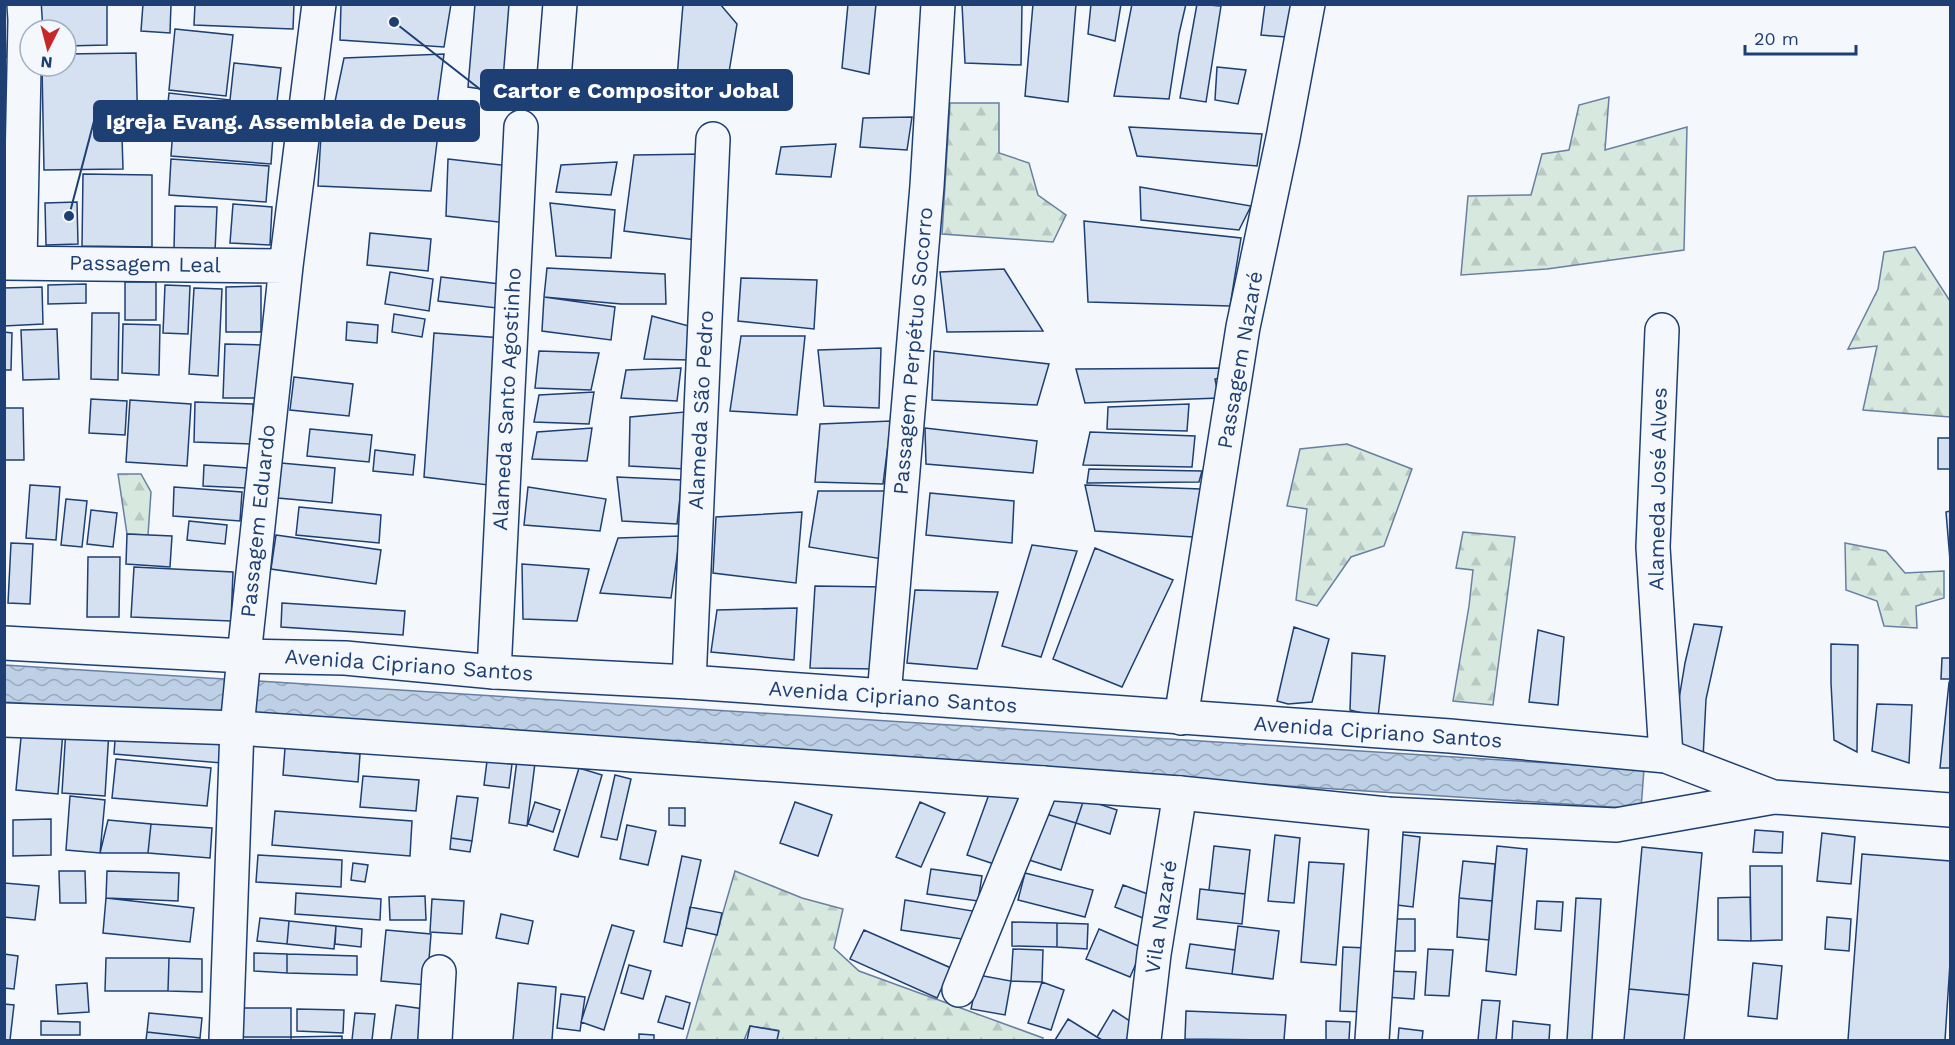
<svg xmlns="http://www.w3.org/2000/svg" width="1955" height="1045" font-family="'Work Sans',sans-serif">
  <defs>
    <pattern id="forest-firs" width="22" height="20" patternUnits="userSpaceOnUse" patternTransform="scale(1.5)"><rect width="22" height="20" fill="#d7e8df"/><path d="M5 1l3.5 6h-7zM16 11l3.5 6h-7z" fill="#b8c8c3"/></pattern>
    <pattern id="water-waves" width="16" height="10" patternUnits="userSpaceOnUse" patternTransform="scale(1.5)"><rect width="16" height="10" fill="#bed0e5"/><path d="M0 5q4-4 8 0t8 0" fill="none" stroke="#9aaabe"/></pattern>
  </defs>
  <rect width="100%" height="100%" fill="#f4f7fb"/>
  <path fill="url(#forest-firs)" stroke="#687fa3" stroke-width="1.5" d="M1609 97 1605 150 1687 127 1684 250 1547 269 1461 275 1468 196 1531 195 1542 154 1569 150 1579 105Z
    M950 103H999V153L1029 163 1038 195 1066 215 1053 242 942 234Z
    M1915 247 1950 301V417L1863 410 1877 346 1848 349 1878 289 1884 252Z
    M1347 444 1412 469 1384 546 1351 557 1317 606 1296 600 1307 509 1287 506 1300 449Z
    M118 474H141L151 492 148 535 127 534Z
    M1463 532 1515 537 1493 705 1453 701 1469 606 1473 570 1456 568Z
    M1845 543 1886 551 1905 573 1944 571V598L1916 606 1917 628 1884 626 1877 601 1846 590Z
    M735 871 802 898 843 909 834 948 859 971 1043 1038 1042 1040H774L778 1030 750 1026 744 1040H686Z"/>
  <path fill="url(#water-waves)" stroke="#687fa3" stroke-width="1.5" d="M4 665 1644 769 1641 809 5 702Z"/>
  <path fill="#d5e0f0" stroke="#1d3f73" stroke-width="1.5" d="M4 4H9L7 57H4Z
    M37 4H107V45L66 46V30H37Z
    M143 4H171L170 33 141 31Z
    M195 4H294L293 29 194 25Z
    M341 4H451L444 47 340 40Z
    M475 4H509L502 92 468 87Z
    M683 4H720L737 24 725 96 676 90Z
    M848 4H876L869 74 842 68Z
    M962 4H1022L1021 65 965 63Z
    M1033 4H1076L1068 102 1025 96Z
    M1091 4H1121L1115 41 1088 34Z
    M1132 4H1186L1179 34 1169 99 1114 96Z
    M1197 4 1221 6 1206 102 1180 98Z
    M1265 4H1293L1286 37 1261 35Z
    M175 29 233 35 226 96 169 90Z
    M136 53 138 138 122 137 123 169 44 170 42 66H66V54Z
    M444 54 434 128 332 116 344 58Z
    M234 63 281 68 273 135 166 122 169 93 230 100Z
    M1217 67 1246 70 1238 104 1215 100Z
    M912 117 907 150 860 147 863 118Z
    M1129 127 1262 134 1257 166 1137 156Z
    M173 128 273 137 271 164 171 156Z
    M438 134 431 191 318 186 321 135Z
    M836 144 831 177 776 174 781 147Z
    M704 154 696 240 624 231 634 155Z
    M171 159 269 166 266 202 169 195Z
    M448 159 511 166 507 223 446 216Z
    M617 162 611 195 556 192 561 165Z
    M83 174 152 175V247L82 246Z
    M1140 187 1251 206 1239 230 1141 220Z
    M77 202 78 244 46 245 45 203Z
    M550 203 615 210 611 258 556 256Z
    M233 204 272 207 270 245 230 243Z
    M175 206 217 207 215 252 174 250Z
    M1084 221 1241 238 1230 306 1088 302Z
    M370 233 431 239 428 271 367 265Z
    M547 268 665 274 666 304H621L544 297Z
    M1004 269 1043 331 947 332 940 272Z
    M390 272 433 279 429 311 385 304Z
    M441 277 508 285 505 309 438 301Z
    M741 278 817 280 814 329 738 321Z
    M125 282H156V320H125Z
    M86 284V303L48 304V285Z
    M165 285 190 286 188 334 163 333Z
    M261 286V332H226V287Z
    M42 287 43 324 4 326V288Z
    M194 288 222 289 218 376 189 374Z
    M544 297 615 307 611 340 542 331Z
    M92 313H119L118 380 91 379Z
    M394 314 425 319 422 337 392 332Z
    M652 316 696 328 690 360 644 359Z
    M347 322 378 325 377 343 346 340Z
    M123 324 160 325 159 375 122 373Z
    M57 329 59 379 23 380 21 330Z
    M4 332 12 333 11 370H4Z
    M434 333 503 338 488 485 424 477Z
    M741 336H805L797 415 730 411Z
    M225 344 261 345 259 398H223Z
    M881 348 879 408 824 406 818 350Z
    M539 351 599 353 591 390 535 388Z
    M934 351 1049 364 1037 405 932 400Z
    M681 368 677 401 621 398 626 370Z
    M1226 368 1224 377 1215 379 1219 398 1085 403 1076 369Z
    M294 377 353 384 349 416 290 410Z
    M594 392 589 424 534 422 539 395Z
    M91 399 127 401 125 435 89 433Z
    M130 400 191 404 187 466 126 462Z
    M195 402 253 404 252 444 194 442Z
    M1189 404 1187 431 1107 429 1108 407Z
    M4 408H23L24 460H4Z
    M685 412V469L629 466 630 417Z
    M891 421 883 484 815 482 820 424Z
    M592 428 587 461 532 459 537 432Z
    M925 428 1037 441 1033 473 926 464Z
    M310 429 372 435 369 462 307 456Z
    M1090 432 1195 436 1192 467 1083 465Z
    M1938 438H1950V469H1938Z
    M375 450 415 455 413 475 373 471Z
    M281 463 335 468 332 503 278 498Z
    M204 465 248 468 246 488 203 486Z
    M1089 469 1202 471 1199 482 1087 483Z
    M617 477 682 480 677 524 622 521Z
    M30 485 60 487 56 540 26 538Z
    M1085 485 1201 489 1194 537 1095 531Z
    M174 487 242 492 240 521 173 516Z
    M528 487 606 499 600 531 524 525Z
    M818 491H892L882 559 809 547Z
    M930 493 1014 501 1012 543 926 535Z
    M66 499 87 501 82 547 61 545Z
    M299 507 381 515 379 543 296 535Z
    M91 510 117 513 113 547 87 544Z
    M1950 511V560L1946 512Z
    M802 512 796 583 713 573 716 517Z
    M189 521 227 525 225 544 187 540Z
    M127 534 172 536 170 567 126 564Z
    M276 535 381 550 376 584 271 569Z
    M680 536 671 598 600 593 618 538Z
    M11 543 33 544 30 604 8 603Z
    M1032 545 1077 551 1041 657 1002 646Z
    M1095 548 1173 580 1122 687 1053 659Z
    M88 557H120L119 617H87Z
    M522 564 589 569 577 621 523 619Z
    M134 567 233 572 231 621 131 617Z
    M815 586 885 587 876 669 810 668Z
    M915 590 998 592 977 669 907 663Z
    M282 603 405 611 403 635 281 627Z
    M797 608 794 660 711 652 717 610Z
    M1694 624 1722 627 1706 699 1703 759 1671 747 1685 663Z
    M1294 627 1329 639 1312 702 1288 704 1277 701Z
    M1538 630 1564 637 1558 705 1529 702Z
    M1831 644 1858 645 1857 752 1834 740 1831 683Z
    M1352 653 1385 656 1378 717 1350 710Z
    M1942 658H1950V679H1941Z
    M1949 683 1950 684V768H1940Z
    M1877 704 1912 705 1909 763 1872 751Z
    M22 727 63 731 58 794 16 790Z
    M116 727 224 737 222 763 114 754Z
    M66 728 109 731 105 796 62 793Z
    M285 748 360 754 358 782 283 775Z
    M116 759 211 768 207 806 112 798Z
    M517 760 535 763 527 826 509 823Z
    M487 761 512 764 509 788 484 785Z
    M579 768 602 775 578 857 554 850Z
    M615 775 631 779 617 840 601 837Z
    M363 776 419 780 416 811 360 807Z
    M992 786 1023 797 997 865 967 855Z
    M1051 790 1084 799 1076 823 1043 813Z
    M70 796 105 800 100 853 66 850Z
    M457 796 478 798 472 841 451 838Z
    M1084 799 1117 810 1110 834 1076 823Z
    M535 802 560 810 553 832 528 824Z
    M795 802 832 815 818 856 780 843Z
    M920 802 945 813 921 867 896 857Z
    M669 808H685V826L669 825Z
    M275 811 412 821 410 856 272 845Z
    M1043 813 1076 823 1061 870 1029 860Z
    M51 819V855L13 856V820Z
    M108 820 151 824 148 853H100Z
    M151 824 212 828 210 858 148 853Z
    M627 825 656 831 648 865 620 859Z
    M1755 830 1783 832 1782 853 1753 852Z
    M1822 833 1855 837 1851 884 1817 881Z
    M1397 834 1420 837 1413 907 1389 904Z
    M1275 835 1300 838 1294 903 1268 901Z
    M451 838 472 841 470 852 450 849Z
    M1214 846 1250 850 1245 894 1209 890Z
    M1497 846 1527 849 1516 975 1486 971Z
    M1642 847 1702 853 1689 995 1629 989Z
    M1862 854 1950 861V963L1945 1040H1848Z
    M258 855 342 860 341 887 256 882Z
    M682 856 701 860 682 946 664 942Z
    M1463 861 1495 864 1492 901 1459 898Z
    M1309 862 1344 864 1336 965 1301 962Z
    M353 863 368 865 365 882 351 880Z
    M1750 866H1782V940L1751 941Z
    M931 869 982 876 978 901 927 894Z
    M59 871H85L86 903H60Z
    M107 871 179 873 178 901 106 898Z
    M1025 873 1093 890 1085 917 1018 900Z
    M4 883 39 886 35 920 4 917Z
    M1123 885 1156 897 1148 920 1115 907Z
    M1200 889 1245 894 1242 924 1197 919Z
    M296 893 381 899 380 920 295 914Z
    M425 896 426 920H390L389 897Z
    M1750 897 1751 941 1718 940V898Z
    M106 898 194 908 190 942 103 933Z
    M1459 898 1492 901 1489 940 1457 937Z
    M1576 898 1601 899 1592 1040H1567Z
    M432 899 464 901 462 934 430 932Z
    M905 900 973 911 969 940 901 930Z
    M1537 901 1563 902 1561 931 1535 929Z
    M690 907 722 913 717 935 686 928Z
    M501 914 533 921 528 944 496 938Z
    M1827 917 1851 919 1849 951 1825 949Z
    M260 918 289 921 287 944 257 941Z
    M1388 919H1415V951H1388Z
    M289 921 336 926 334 949 287 944Z
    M1012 922 1057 923V947L1012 946Z
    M1057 923 1088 924 1087 949 1057 947Z
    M612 925 634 931 604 1030 581 1022Z
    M336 926 362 929 361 947 335 944Z
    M1238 926 1279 931 1273 979 1232 974Z
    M1099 929 1143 948 1130 977 1086 959Z
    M386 930 431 934 427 985 381 981Z
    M864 930 951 968 937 998 850 959Z
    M1190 944 1235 950 1232 974 1186 968Z
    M1343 947 1368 948 1365 1012 1340 1011Z
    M1013 949 1043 950 1042 982 1011 981Z
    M1428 949 1453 950 1449 996 1425 995Z
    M254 953 287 954V973L254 971Z
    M4 954 18 956 14 989 4 988Z
    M287 954 357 956V975L287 973Z
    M106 958H169L168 991H105Z
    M169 958 202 959V992L168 991Z
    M1753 963 1782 966 1777 1019 1748 1016Z
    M629 965 651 971 643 999 621 993Z
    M1386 971 1416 972 1414 999 1385 997Z
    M978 975 1011 981 1005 1015 971 1009Z
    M1042 982 1064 990 1051 1030 1028 1023Z
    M87 983 89 1012 58 1014 56 985Z
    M518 983 556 987 552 1040H513Z
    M1629 989 1689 995 1684 1040H1624Z
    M561 994 585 997 580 1031 557 1028Z
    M666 996 690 1003 683 1029 658 1022Z
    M1482 1000 1500 1001 1496 1040H1478Z
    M4 1004 14 1005 10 1040H4Z
    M396 1005 431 1010 426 1040H391Z
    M240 1008H291V1037H241Z
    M297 1009 344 1010 343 1033 297 1031Z
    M1113 1010 1136 1025 1126 1040H1102L1097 1037Z
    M1186 1011 1286 1015 1284 1040 1185 1039Z
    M149 1013 202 1018 200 1038 147 1032Z
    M355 1013 375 1014 372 1040H352Z
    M1068 1019 1097 1037 1102 1040H1055Z
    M41 1021 80 1022V1035H41Z
    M1326 1021 1350 1022 1349 1040H1326Z
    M1513 1021 1550 1025 1549 1040H1512Z
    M750 1026 779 1031 777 1040H747Z
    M1399 1028 1423 1031 1422 1040H1398Z
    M147 1032 200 1038V1040H146Z
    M639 1034 654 1035V1040H639Z
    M342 1036V1040H291V1037Z
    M241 1037H291V1040H241Z"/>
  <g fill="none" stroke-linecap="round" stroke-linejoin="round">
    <defs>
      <path id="minor" d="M553 91 560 4
        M4 263 286 266
        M20 263 25 20 24 4
        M1662 330 1653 547 1666 756
        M494 672 521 127
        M689 682 713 139
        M884 696 927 186 938 4
        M1181 718 1243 327 1283 138 1308 4
        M959 990 1043 783
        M226 1040 237 728 244 656 286 266 319 4
        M435 1040 439 972
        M1144 1040 1154 954 1180 793
        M1372 1040 1387 814"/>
      <path id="tertiary" d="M4 643 244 656 345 658 494 672 689 682 1450 736 1666 756 1773 797
        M4 720 237 728 1043 783 1180 793 1387 814 1616 825 1774 797 1950 810"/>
    </defs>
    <use href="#minor" stroke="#1d3f73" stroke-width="36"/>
    <use href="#tertiary" stroke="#1d3f73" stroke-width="36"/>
    <use href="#minor" stroke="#f4f7fb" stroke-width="33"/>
    <use href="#tertiary" stroke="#f4f7fb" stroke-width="33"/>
  </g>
  <g text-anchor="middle" stroke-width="4.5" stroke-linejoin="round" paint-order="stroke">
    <g font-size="21" fill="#1d3f73" stroke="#f4f7fb">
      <text transform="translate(145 264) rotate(1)" y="7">Passagem Leal</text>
      <text transform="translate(913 351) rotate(-85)" y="7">Passagem Perpétuo Socorro</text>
      <text transform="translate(1240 360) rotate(-80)" y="7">Passagem Nazaré</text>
      <text transform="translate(507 399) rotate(-87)" y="7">Alameda Santo Agostinho</text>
      <text transform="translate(701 410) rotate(-87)" y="7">Alameda São Pedro</text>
      <text transform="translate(1658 489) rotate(-89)" y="7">Alameda José Alves</text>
      <text transform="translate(258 521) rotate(-84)" y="7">Passagem Eduardo</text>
      <text transform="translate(409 665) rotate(4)" y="7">Avenida Cipriano Santos</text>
      <text transform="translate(893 697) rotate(4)" y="7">Avenida Cipriano Santos</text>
      <text transform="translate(1378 732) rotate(4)" y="7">Avenida Cipriano Santos</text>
      <text transform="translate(1161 917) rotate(-81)" y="7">Vila Nazaré</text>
    </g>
  </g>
  <path fill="none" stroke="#1d3f73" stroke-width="2" d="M394 22L481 90M69 216L94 121"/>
  <g fill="#1d3f73" stroke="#f4f7fb" stroke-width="2">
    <circle cx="394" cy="22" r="6"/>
    <circle cx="69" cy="216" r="6"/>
  </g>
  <g fill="#1d3f73" stroke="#1d3f73" stroke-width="2">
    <rect x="481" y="70" width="311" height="40" rx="6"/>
    <rect x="94" y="101" width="385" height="40" rx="6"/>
  </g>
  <g font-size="22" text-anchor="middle" font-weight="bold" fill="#fff">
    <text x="636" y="98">Cartor e Compositor Jobal</text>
    <text x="286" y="129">Igreja Evang. Assembleia de Deus</text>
  </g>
  <rect width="1955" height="1045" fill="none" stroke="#1d3f73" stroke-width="12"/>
  <g transform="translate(48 48) rotate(186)"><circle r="28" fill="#f4f7fb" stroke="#9eadc5" stroke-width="1.5"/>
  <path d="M0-4.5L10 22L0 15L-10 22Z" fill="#c62828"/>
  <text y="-9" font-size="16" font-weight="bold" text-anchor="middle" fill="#1d3f73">N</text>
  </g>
  <path d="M1745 45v9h111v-9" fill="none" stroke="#1d3f73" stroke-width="3"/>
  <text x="1754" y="45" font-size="18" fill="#1d3f73" stroke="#f4f7fb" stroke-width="4.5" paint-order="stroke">20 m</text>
</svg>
